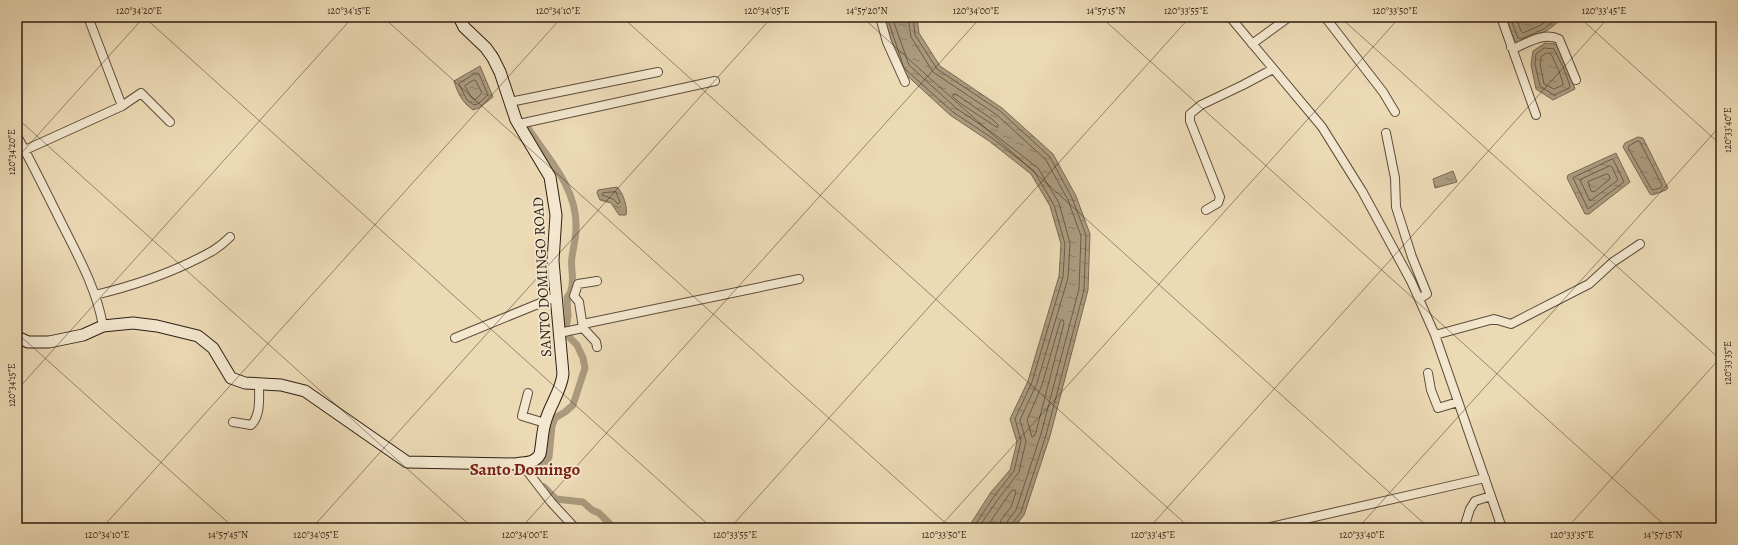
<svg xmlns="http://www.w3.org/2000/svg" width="1738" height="545" font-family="Alegreya,serif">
  <defs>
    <pattern id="water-ripples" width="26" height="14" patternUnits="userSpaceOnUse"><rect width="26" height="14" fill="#ab9a7e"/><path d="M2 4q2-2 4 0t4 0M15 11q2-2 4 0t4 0" fill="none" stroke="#8c7d66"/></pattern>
  </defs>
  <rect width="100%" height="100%" fill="#ecdab5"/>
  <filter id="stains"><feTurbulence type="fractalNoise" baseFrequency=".005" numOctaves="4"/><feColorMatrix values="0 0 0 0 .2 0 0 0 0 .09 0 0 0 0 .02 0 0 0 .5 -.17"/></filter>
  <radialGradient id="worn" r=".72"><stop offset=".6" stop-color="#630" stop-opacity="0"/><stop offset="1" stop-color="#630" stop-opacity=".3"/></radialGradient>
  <path fill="url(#water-ripples)" stroke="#796853" d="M882 17H917L919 33 940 66 1002 108 1053 154 1076 196 1090 234 1088 290 1050 436 1024 515 1014 528H968L991 492 1010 470 1017 442 1010 419 1028 381 1059 276 1061 244 1050 206 1031 174 989 141 950 115 901 70Z
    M1506 17H1563C1556 25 1524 50 1514 40Z
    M1545 43 1556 44 1568 67 1575 89 1553 100 1536 89 1531 65 1533 51Z
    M480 66 493 97 479 108 473 110C462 102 458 94 454 81Z
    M1638 137 1643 138 1668 188 1666 190 1653 195 1650 194 1623 147 1625 143Z
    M1616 153 1630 182 1589 214H1585L1567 178 1568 175Z
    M1453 171 1457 182 1435 188 1433 179Z
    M617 187C623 192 628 208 626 215H619L611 203 600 200 597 193 598 190Z"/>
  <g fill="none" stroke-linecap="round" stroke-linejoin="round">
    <path stroke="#6c5c48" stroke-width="1" d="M887 17 904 68 953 112 992 138 1034 171 1054 205 1065 244 1063 277 1032 382 1015 419 1021 441 1014 471 995 495 973 528
      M892 17 909 65 956 108 994 134 1038 168 1059 203 1070 243 1068 278 1037 383 1020 420 1026 441 1019 472 999 498 978 528
      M908 17 911 37 933 72 997 115 1046 160 1068 200 1081 236 1079 289 1041 434 1016 510 1007 522 1006 528
      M913 17 915 35 937 69 1000 111 1050 157 1072 198 1086 235 1084 290 1046 435 1021 512 1011 525V528
      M1510 17 1518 38 1521 39 1544 29 1558 17
      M1516 17 1521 31 1523 33 1541 25 1551 17
      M1545 48 1554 49 1564 69 1570 86 1569 88 1554 95 1540 86 1535 64 1536 54Z
      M1547 53 1551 54 1559 71 1563 83V85L1554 89 1544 84 1540 64 1541 57Z
      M476 73 479 74 488 95 478 104 474 105 467 100 459 84Z
      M474 80 476 81 482 93 475 100 471 97 465 86Z
      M956 94 993 120 998 125V127H996L960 103 953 97V95Z
      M1638 141 1640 142 1662 185 1661 188 1652 190 1628 148 1629 146Z
      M1613 159 1624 182 1588 209 1573 178Z
      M1610 166 1612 167 1618 180 1590 201 1580 180Z
      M1607 174 1609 175 1610 179 1594 192 1591 191 1588 182Z
      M616 192 620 202 618 204 613 199 602 195 603 193Z
      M1063 320 1064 323 1036 432 1034 436 1032 437 1027 420 1042 385 1060 322Z
      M986 528 1012 490H1015L1016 492 1011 507 1001 520 1000 528"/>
    <path stroke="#796853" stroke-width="2" d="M496 52 500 61"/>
    <path stroke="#ab9a7e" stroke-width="7" d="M525 124C547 157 578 188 576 229 576 239 573 248 572 257 570 267 575 280 571 290 571 293 568 295 567 298L568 316 566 329 570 338 577 345 583 358 585 368 573 405 565 412 555 418 552 426 549 457 547 461 535 463 531 467V472L534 476
      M544 487 556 499 583 502 592 510 599 513 614 528"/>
    <defs>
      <path id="street" d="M88 17 122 106
        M880 17 887 42 905 82
        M1230 17 1322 127 1362 191 1411 281 1435 335 1502 528
        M1325 17 1383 92 1395 112
        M1501 17 1536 115
        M1252 44 1289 17H1301
        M1511 47 1515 48C1529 42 1544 32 1559 39L1576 80
        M510 102 658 72
        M519 124 715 81
        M1386 133 1395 178 1396 207 1412 257 1427 294 1419 299
        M17 136C33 165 47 194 62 224 78 256 97 290 103 326
        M25 150 122 106 141 93 170 122
        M1206 210 1218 203 1220 197 1190 121V114L1201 105 1243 85 1273 69
        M95 295C128 287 160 277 191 262 207 254 217 250 230 237
        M583 324 799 279
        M583 328 596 342 597 347
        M559 333 583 328 579 302 574 296 578 284 597 281
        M1435 335 1494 319 1511 324 1589 284 1613 262 1640 244
        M455 338 555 297
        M1428 373 1431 390 1438 408 1458 402
        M528 393 522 416 545 423
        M233 422 251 425C261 416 259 397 259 384
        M521 463 551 502 575 528
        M1266 528 1485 478
        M1464 528 1470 509 1475 501 1491 496"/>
      <path id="secondary" d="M17 337 28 342H49L83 335 103 326 133 323 157 326 198 336 213 348 231 378 245 383 281 385 305 391 407 462 515 464C524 462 535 464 540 454 542 444 542 433 545 423 549 406 561 392 563 374L553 261 556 215 550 177 516 120 500 72 493 58 486 48 464 27 459 17"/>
    </defs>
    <use href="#street" stroke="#5e4d3c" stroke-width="10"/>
    <use href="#secondary" stroke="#2e1e13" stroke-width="13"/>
    <use href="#street" stroke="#f3e7cf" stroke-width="8"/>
    <use href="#secondary" stroke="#f3e7cf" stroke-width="11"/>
  </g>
  <path fill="none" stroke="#2e1e13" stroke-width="1" stroke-opacity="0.45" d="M144 17 712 528M383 17 951 528M622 17 1190 528M862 17 1429 528M1101 17 1668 528M1340 17 1721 360M1579 17 1721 145M17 118 473 528M17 158 144 17M17 333 234 528M17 390 353 17M102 528 562 17M312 528 772 17M521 528 981 17M730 528 1190 17M939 528 1400 17M1149 528 1609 17M1358 528 1721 125M1567 528 1721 357"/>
  <g text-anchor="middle" stroke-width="3.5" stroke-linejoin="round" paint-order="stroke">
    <g font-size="15" fill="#2e1e13" stroke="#f3e7cf">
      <text transform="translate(542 277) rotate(-93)" y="5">SANTO DOMINGO ROAD</text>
    </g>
    <g font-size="17" font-weight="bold" fill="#7a1f14" stroke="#f3e7cf">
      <text x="525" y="475">Santo Domingo</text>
    </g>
  </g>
  <rect width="1738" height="545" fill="none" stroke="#ecdab5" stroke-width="44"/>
  <rect x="22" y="22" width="1694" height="501" fill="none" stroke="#2e1e13" stroke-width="1.5"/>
  <g font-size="10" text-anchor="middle" fill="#2e1e13">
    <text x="139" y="14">120°34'20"E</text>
    <text x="349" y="14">120°34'15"E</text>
    <text x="558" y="14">120°34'10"E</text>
    <text x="767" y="14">120°34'05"E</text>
    <text x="867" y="14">14°57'20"N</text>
    <text x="976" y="14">120°34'00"E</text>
    <text x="1106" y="14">14°57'15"N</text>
    <text x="1186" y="14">120°33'55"E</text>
    <text x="1395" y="14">120°33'50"E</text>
    <text x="1604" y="14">120°33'45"E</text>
    <text transform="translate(1727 130) rotate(-90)" y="4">120°33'40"E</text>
    <text transform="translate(11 152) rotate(-90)" y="4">120°34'20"E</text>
    <text transform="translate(1727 363) rotate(-90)" y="4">120°33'35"E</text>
    <text transform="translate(11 385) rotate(-90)" y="4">120°34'15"E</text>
    <text x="107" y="538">120°34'10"E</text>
    <text x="228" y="538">14°57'45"N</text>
    <text x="316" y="538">120°34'05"E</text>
    <text x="525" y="538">120°34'00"E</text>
    <text x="735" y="538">120°33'55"E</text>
    <text x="944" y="538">120°33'50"E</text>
    <text x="1153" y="538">120°33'45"E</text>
    <text x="1362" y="538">120°33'40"E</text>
    <text x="1572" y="538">120°33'35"E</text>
    <text x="1663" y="538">14°57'15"N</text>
  </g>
  <rect width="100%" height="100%" filter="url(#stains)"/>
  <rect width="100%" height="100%" fill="url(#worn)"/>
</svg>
